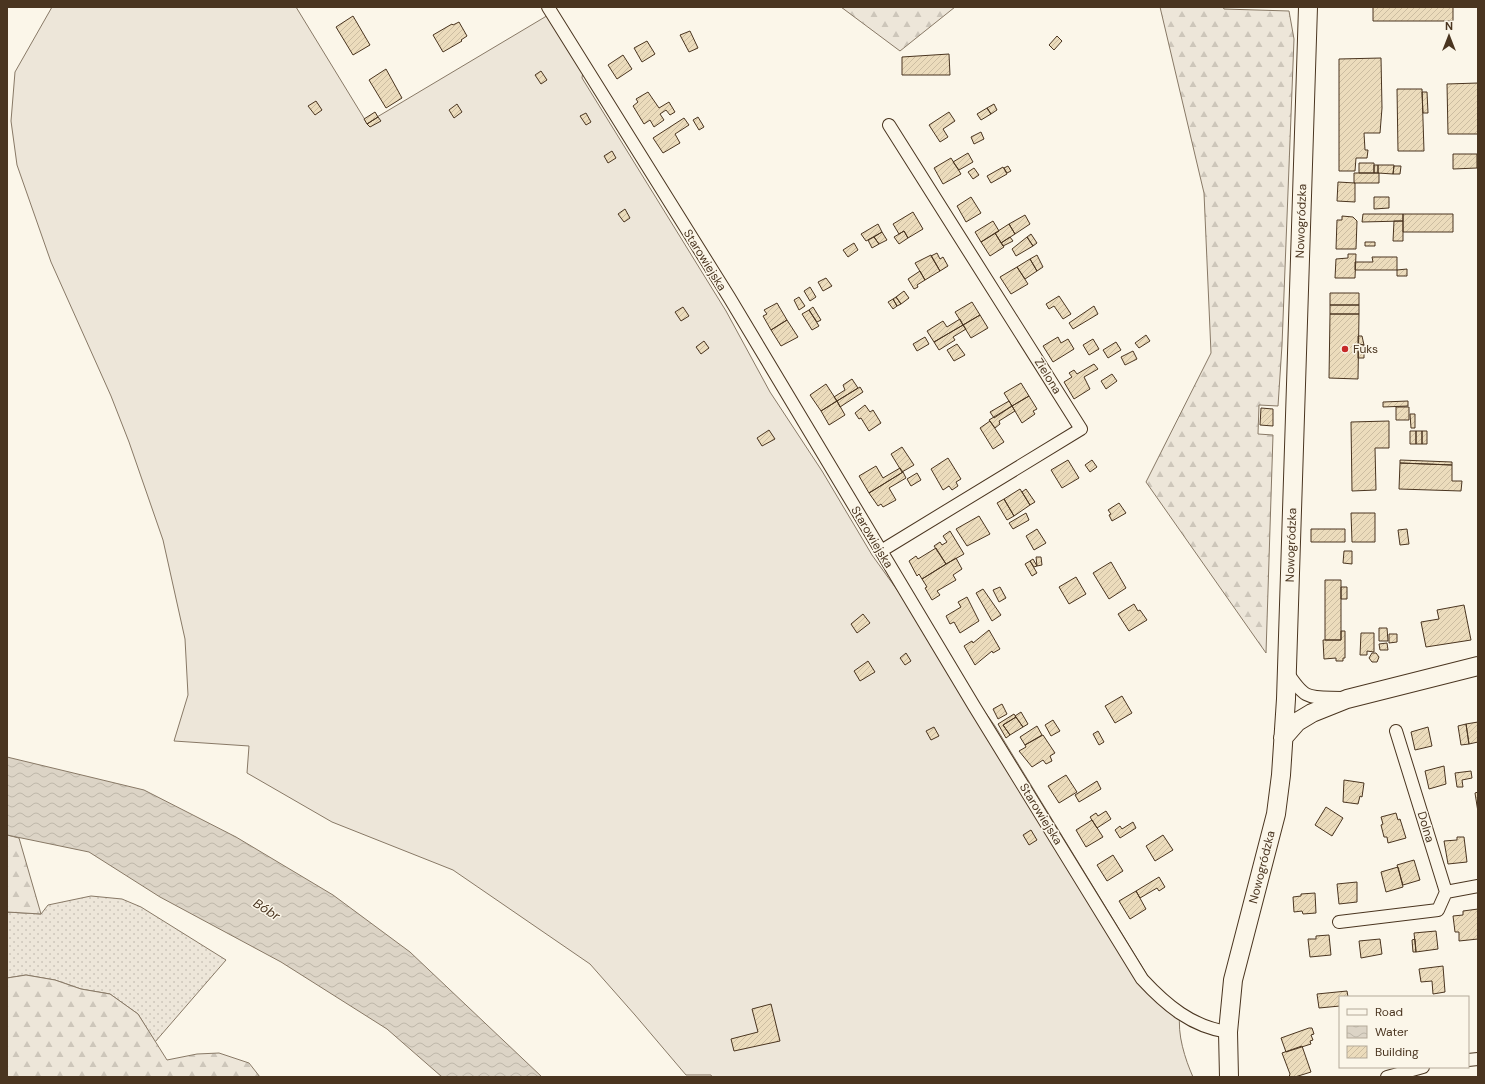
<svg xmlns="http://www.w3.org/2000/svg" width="1485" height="1084" font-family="'DM Sans',sans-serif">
  <defs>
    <pattern id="grass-dots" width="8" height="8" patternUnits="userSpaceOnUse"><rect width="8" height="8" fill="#ede6d9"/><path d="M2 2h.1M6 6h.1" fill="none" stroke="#cdc6ba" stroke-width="1.8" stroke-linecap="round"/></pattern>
    <pattern id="forest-firs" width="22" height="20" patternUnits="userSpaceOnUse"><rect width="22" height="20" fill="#ede6d9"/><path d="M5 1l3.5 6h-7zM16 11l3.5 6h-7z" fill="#cdc6ba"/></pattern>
    <pattern id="water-waves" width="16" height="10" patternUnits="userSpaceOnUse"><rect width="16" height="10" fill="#dcd4c6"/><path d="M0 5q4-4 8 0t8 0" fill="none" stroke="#beb7aa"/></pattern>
    <pattern id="building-hatch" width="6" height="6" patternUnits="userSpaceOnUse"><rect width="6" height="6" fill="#ecdcbc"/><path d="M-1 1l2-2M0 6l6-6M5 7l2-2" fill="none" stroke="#ccbda1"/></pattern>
  </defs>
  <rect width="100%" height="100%" fill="#fbf6e9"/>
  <path fill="url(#grass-dots)" stroke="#887966" d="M91 896 122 899 141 907 226 960 155 1042 138 1014 110 994 81 989 55 980 26 975 7 978V912L41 914 48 905Z"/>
  <path fill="url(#forest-firs)" stroke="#887966" d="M841 7H955L900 51Z
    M1160 7H1223L1224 9 1289 11 1294 39 1282 345 1278 406 1259 405 1258 434 1273 435 1266 653 1146 482 1211 353 1204 193Z
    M7 835 19 838 41 914 7 912Z
    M26 975 55 980 81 989 110 994 138 1014 167 1060 197 1054 219 1053 249 1063 260 1077H7V978Z"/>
  <path fill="#ede6d9" stroke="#887966" d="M52 7H296L367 123 555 11 585 57 582 78 726 311 770 392 822 471 872 555 995 726 1160 996 1180 1014C1177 1034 1185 1059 1193 1077H712L711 1075H686L635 1015 590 964 453 870 332 822 247 773 249 746 174 741 188 695 185 639 163 540 129 442 111 396 51 262 17 165 11 121 15 72Z"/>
  <path fill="url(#water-waves)" stroke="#887966" d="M7 757 144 790 236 837 333 895 410 952 542 1077H442L387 1029 281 962 160 897 89 852 7 835Z"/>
  <path fill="url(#building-hatch)" stroke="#4a3520" d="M1373 7H1453V21H1373Z
    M353 16 370 45 353 55 336 27Z
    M459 22 467 36 461 40 462 41 443 52 433 35 452 24 453 25Z
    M690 31 698 48 689 52 680 35Z
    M1057 36 1062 41 1054 50 1049 45Z
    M647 41 655 54 642 62 634 48Z
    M949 54 950 75H902V57Z
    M623 55 632 69 617 79 608 65Z
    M1381 58 1382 108 1380 133H1364L1365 150H1368L1367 158H1356L1355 171H1339V59Z
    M386 69 402 98 386 108 369 80Z
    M541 71 547 80 541 84 535 75Z
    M1478 83V134H1448L1447 84Z
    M1397 89H1422L1424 151H1398Z
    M648 92 659 108 669 102 675 112 670 115 666 110 660 114 664 120 654 127 650 120 644 124 633 106 638 102 636 99Z
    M1422 92H1427L1428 113H1423Z
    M316 101 322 110 315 115 308 106Z
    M457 104 462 112 454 118 449 110Z
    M994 104 997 110 991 114 987 108Z
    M987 108 991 114 981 120 977 114Z
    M375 112 378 117 367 124 364 119Z
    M949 112 955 121 943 129 948 137 940 142 929 125Z
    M586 113 591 122 586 125 580 116Z
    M378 117 381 121 370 127 367 124Z
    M698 117 704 127 699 130 693 120Z
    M684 118 689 125 675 134 680 143 663 153 653 138Z
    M981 132 984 139 974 144 971 137Z
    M612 151 616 158 608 163 604 156Z
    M968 153 973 162 959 170 953 162Z
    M1453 154H1477V168L1453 169Z
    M951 158 961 174 943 184 934 168Z
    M1359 163H1374V173H1359Z
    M1374 165H1378V173H1374Z
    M1378 165H1394L1393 174 1378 173Z
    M1008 166 1011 171 1007 173 1004 168Z
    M1394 166H1401L1400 174H1393Z
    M1003 167 1007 174 991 183 987 176Z
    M974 168 979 175 973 179 968 172Z
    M1354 173H1379V183H1354Z
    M1338 182 1355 183V202L1337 201Z
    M971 197 981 213 966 222 957 206Z
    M1374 197H1389V208L1374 209Z
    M625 209 630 218 624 222 618 214Z
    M913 212 923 229 908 238 904 231 899 234 893 224Z
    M1363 214H1403V221L1362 222Z
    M1403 214H1453V232H1403Z
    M1025 215 1030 224 1015 234 1009 224Z
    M1342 216 1353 217 1357 221 1356 249H1336L1337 220H1342Z
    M993 221 999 231 981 242 975 232Z
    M1394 221H1403V241H1393Z
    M878 224 882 232 866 241 861 234Z
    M1009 224 1015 234 1001 243 995 233Z
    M904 231 908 238 899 244 894 237Z
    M882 232 887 240 879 244 874 237Z
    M995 233 1004 247 990 256 981 242Z
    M1031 234 1037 243 1033 246 1027 237Z
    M874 237 879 244 872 248 868 240Z
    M1010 237 1013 241 1003 246 1001 243Z
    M1027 237 1033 246 1016 256 1012 249Z
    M1365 242H1375V246H1365Z
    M854 243 858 250 848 257 843 250Z
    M937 253 940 259 943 257 948 266 940 271 931 256Z
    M1348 254H1356L1355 278H1335L1336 259 1348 258Z
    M931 255 940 271 925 280 915 263Z
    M1037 255 1043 267 1037 271 1030 259Z
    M1372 257H1397V270H1355V262H1373Z
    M1030 259 1037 271 1025 279 1017 267Z
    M1017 267 1028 284 1011 294 1000 277Z
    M1407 269V276H1397V270Z
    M920 271 925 280 917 285 918 287 914 289 908 279Z
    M826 278 832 286 823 291 818 282Z
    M810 287 816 297 810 301 804 291Z
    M904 291 909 298 901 304 896 297Z
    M1330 293H1359V305H1330Z
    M1059 296 1071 314 1063 319 1054 306 1049 309 1046 304Z
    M799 297 805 306 799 310 794 300Z
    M896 297 901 304 897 306 893 299Z
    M893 299 897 306 893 309 888 302Z
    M972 302 980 315 963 325 955 312Z
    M777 303 787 320 771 330 763 316 767 314 764 310Z
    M1330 305H1359V314H1330Z
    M1094 306 1098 314 1073 329 1069 323Z
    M683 307 689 316 681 321 675 312Z
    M813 307 821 320 817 322 809 310Z
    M809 310 819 326 812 330 802 314Z
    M1330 314H1359L1358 379 1329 378Z
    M980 315 988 328 971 338 963 325Z
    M960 319 963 325 934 342 927 331 943 321 947 327Z
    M787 320 798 337 781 346 771 330Z
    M963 325 966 329 953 337 955 340 939 350 934 342Z
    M1146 335 1150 341 1139 348 1135 343Z
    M1358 336H1362L1364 345 1358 344Z
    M925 337 929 344 917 351 913 344Z
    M1058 337 1061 343 1068 339 1074 349 1053 362 1043 346Z
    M1093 339 1099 349 1089 355 1083 345Z
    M704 341 709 348 701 354 696 347Z
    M1116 342 1121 350 1108 358 1103 350Z
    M957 344 965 355 954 361 947 350Z
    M1358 344 1364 345V358H1358Z
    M1133 351 1137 359 1125 365 1121 357Z
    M1094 364 1098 369 1084 377 1090 389 1074 399 1064 382 1072 377 1069 373 1074 370 1077 374Z
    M1112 374 1117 381 1106 389 1101 381Z
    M852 379 858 388 837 401 834 397 845 390 843 385Z
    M1021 383 1029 396 1012 406 1004 393Z
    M826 384 837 401 821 411 810 395Z
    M860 387 863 392 840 407 837 401Z
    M1029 396 1037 409 1033 411 1035 414 1022 423 1012 406Z
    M837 401 845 415 829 425 821 411Z
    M1009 401 1012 406 994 418 990 412Z
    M1408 401V406L1383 407V402Z
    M865 405 870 412 873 410 881 423 869 431 861 418 859 419 855 413Z
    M1012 406 1015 411 999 421 1000 424 995 428 989 420Z
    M1396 407H1409V420H1396Z
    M1261 408 1273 409V426L1260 425Z
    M1410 414H1415V428H1411Z
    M990 421 1004 442 993 449 980 428Z
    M1389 421V448H1375L1376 490 1352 491 1351 422Z
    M769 430 775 439 762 446 757 438Z
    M1410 431H1416V444H1410Z
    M1416 431H1422V444H1416Z
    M1422 431H1427V444H1422Z
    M902 447 914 465 902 472 891 454Z
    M948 458 961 479 956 482 958 486 952 490 949 486 943 490 931 469Z
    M1068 460 1079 478 1062 488 1051 470Z
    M1092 460 1097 467 1090 472 1085 465Z
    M1400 460 1452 462V465L1400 463Z
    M1400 463 1452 465V481H1462L1461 491 1399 489Z
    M876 466 883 478 900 468 903 472 869 493 859 476Z
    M903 472 906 478 889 488 896 500 883 507 881 504 878 506 869 493Z
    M917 473 921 480 911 486 907 479Z
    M1020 489 1030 505 1014 516 1004 499Z
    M1026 489 1035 502 1030 505 1022 492Z
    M1004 499 1014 516 1007 520 997 503Z
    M1119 503 1126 513 1112 521 1109 515 1111 514 1108 510Z
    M1026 513 1029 520 1013 529 1009 523Z
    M1351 513H1375V542H1352Z
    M979 516 990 534 967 546 956 529Z
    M1037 529 1046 543 1034 550 1026 536Z
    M1311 529H1345V542H1311Z
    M1407 529 1409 544 1400 545 1398 530Z
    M950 531 964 554 946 564 934 546 940 542 942 545 947 542 943 536Z
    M936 548 946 564 922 579 919 574 917 576 909 561 916 556 918 559Z
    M1344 551H1352V564L1343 563Z
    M1036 557H1041L1042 565 1037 566Z
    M956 558 962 569 953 575 956 580 937 591 940 595 932 600 925 588 927 587 922 579Z
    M1033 559 1037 566 1034 567 1030 561Z
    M1030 561 1037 573 1032 576 1025 564Z
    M1111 562 1126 588 1109 599 1093 573Z
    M1076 577 1086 594 1069 604 1059 587Z
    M1325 580H1341V640H1325Z
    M1000 587 1006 598 999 602 993 590Z
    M1341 587H1347V599H1341Z
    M983 589 1001 615 992 621 976 593Z
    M967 597 979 621 960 633 954 622 950 624 946 616 961 607 958 602Z
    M1134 604 1138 611 1140 610 1147 620 1129 631 1118 614Z
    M1464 605 1471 640 1426 647 1421 622 1439 619 1437 610Z
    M863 614 870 623 857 633 851 624Z
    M1379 628H1387L1388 641H1379Z
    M989 630 1000 649 993 653 992 651 975 665 964 646 972 641 973 643Z
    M1341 631H1345V658H1343V661H1336V658L1324 659 1323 640H1341Z
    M1361 633H1374V652L1367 651V655H1360Z
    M1389 634H1397V642L1389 643Z
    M1387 643 1388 650H1380L1379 644Z
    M906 653 911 661 905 665 900 658Z
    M1372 653H1376L1379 657 1377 662H1372L1369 658Z
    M868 661 875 672 860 681 854 671Z
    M1122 696 1132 713 1115 723 1105 706Z
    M1002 704 1007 714 998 719 993 709Z
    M1021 712 1028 724 1023 727 1015 716Z
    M1014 714 1016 717 1003 725 1010 735 1006 738 998 724Z
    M1016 717 1023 727 1010 735 1003 725Z
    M1053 720 1060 731 1051 736 1045 725Z
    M1478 722V742L1469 744 1466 724Z
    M1466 724 1469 744 1461 745 1458 726Z
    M1037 726 1042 735 1025 745 1020 737Z
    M934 727 939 736 931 740 926 731Z
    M1428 727 1432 746 1415 750 1411 732Z
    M1098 731 1104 742 1099 745 1093 734Z
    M1043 735 1055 753 1050 756 1052 761 1046 764 1043 760 1032 767 1019 751 1026 747 1025 745Z
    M1444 766 1446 784 1429 789 1425 771Z
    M1471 771 1472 778 1462 780 1463 787H1457L1455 773Z
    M1066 775 1077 792 1059 803 1048 786Z
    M1344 780 1364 783 1362 797 1360 796 1358 804 1343 802Z
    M1097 781 1101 789 1079 802 1075 795Z
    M1478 792V812L1475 793Z
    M1326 807 1343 818 1332 836 1315 825Z
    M1106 811 1111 819 1097 828 1090 817 1096 813 1098 816Z
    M1396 813 1398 820 1400 819 1406 838 1388 843 1387 837H1384L1381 825 1383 824 1381 817Z
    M1092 820 1103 837 1086 847 1076 830Z
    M1133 822 1136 828 1120 838 1115 830 1120 826 1122 829Z
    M1031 830 1037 840 1029 845 1023 835Z
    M1163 835 1173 850 1155 861 1146 846Z
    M1457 837H1464L1467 862 1448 864 1444 841 1457 840Z
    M1113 855 1123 871 1107 881 1097 865Z
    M1414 860 1420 880 1403 885 1397 865Z
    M1398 867 1403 887 1386 892 1381 872Z
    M1159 877 1165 887 1159 891 1157 888 1140 898 1136 891Z
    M1357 882V902L1339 904 1337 884Z
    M1136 891 1146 909 1130 919 1119 901Z
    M1315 893 1316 913 1303 914 1302 911 1294 912 1293 897 1301 896V894Z
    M1478 909V939L1459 941V932H1455L1453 916 1463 915V911Z
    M1436 931 1438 949 1416 952 1414 933Z
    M1329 935 1331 955 1310 957 1308 939H1316V936Z
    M1380 939 1382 954 1361 958 1359 941Z
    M1415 939 1416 952H1413L1412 940Z
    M1443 966 1445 992 1433 994 1432 981 1421 982 1419 969Z
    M1347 991 1348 997H1340V1006L1319 1008 1317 994Z
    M771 1004 780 1041 734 1051 731 1039 758 1032 752 1009Z
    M1309 1028H1312L1314 1034 1311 1035 1313 1040 1310 1041 1311 1044 1286 1052 1281 1038Z
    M1302 1046 1311 1072 1295 1077H1289L1290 1074 1282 1053Z"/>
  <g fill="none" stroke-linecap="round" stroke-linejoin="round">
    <defs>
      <path id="street" d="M548 7 729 297 974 706 1142 979C1166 1005 1192 1027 1228 1032
        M881 551 1081 429 889 125
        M1287 672C1306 701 1308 697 1342 698
        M1396 731 1446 892 1478 886
        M1339 922 1438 910 1446 892
        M1468 1060 1478 1059
        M1387 1077 1423 1067"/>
      <path id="secondary" d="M1283 738 1297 722 1312 713 1347 699 1478 666
        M1229 1077 1228 1032 1233 980 1276 814 1281 775 1286 699 1308 7"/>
    </defs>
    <use href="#street" stroke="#4a3520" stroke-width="14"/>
    <use href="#secondary" stroke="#4a3520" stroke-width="20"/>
    <use href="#street" stroke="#fbf6e9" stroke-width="12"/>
    <use href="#secondary" stroke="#fbf6e9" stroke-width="18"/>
  </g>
  <circle fill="#c62828" stroke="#fbf6e9" stroke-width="1.5" cx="1345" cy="349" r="4"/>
  <g text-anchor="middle" stroke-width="3" stroke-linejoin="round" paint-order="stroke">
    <g font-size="12" fill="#4a3520" stroke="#fbf6e9">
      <text transform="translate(1301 221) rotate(-88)" y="4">Nowogródzka</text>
      <text transform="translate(705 260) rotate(58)" y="4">Starowiejska</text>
      <text transform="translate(1048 376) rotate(58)" y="4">Zielona</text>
      <text transform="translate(872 537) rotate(59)" y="4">Starowiejska</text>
      <text transform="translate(1291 545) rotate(-88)" y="4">Nowogródzka</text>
      <text transform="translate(1041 814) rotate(58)" y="4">Starowiejska</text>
      <text transform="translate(1426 827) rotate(73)" y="4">Dolna</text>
      <text transform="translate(1262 867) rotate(-76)" y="4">Nowogródzka</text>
    </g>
    <g font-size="12" fill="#4a3520" stroke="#fbf6e9" text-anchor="start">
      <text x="1353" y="353">Fuks</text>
    </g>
    <g font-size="13" font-style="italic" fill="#4a3520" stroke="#fbf6e9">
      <text transform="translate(267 909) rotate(33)" y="5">Bóbr</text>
    </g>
  </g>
  <rect width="1485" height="1084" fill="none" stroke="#4a3520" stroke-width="16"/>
  <rect x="1339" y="996" width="130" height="72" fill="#fbf6e9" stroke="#b4a999"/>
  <rect x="1347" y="1009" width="20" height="6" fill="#fbf6e9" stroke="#b4a999"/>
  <text x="1375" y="1016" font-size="12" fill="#4a3520">Road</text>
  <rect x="1347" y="1026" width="20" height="12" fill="url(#water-waves)" stroke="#b4a999"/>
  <text x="1375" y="1036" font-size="12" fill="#4a3520">Water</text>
  <rect x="1347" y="1046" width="20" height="12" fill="url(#building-hatch)" stroke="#b4a999"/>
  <text x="1375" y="1056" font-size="12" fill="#4a3520">Building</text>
  <g transform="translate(1449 36)" stroke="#fbf6e9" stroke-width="3" paint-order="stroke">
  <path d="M0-3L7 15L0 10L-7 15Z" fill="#4a3520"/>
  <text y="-6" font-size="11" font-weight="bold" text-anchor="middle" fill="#4a3520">N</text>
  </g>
</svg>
